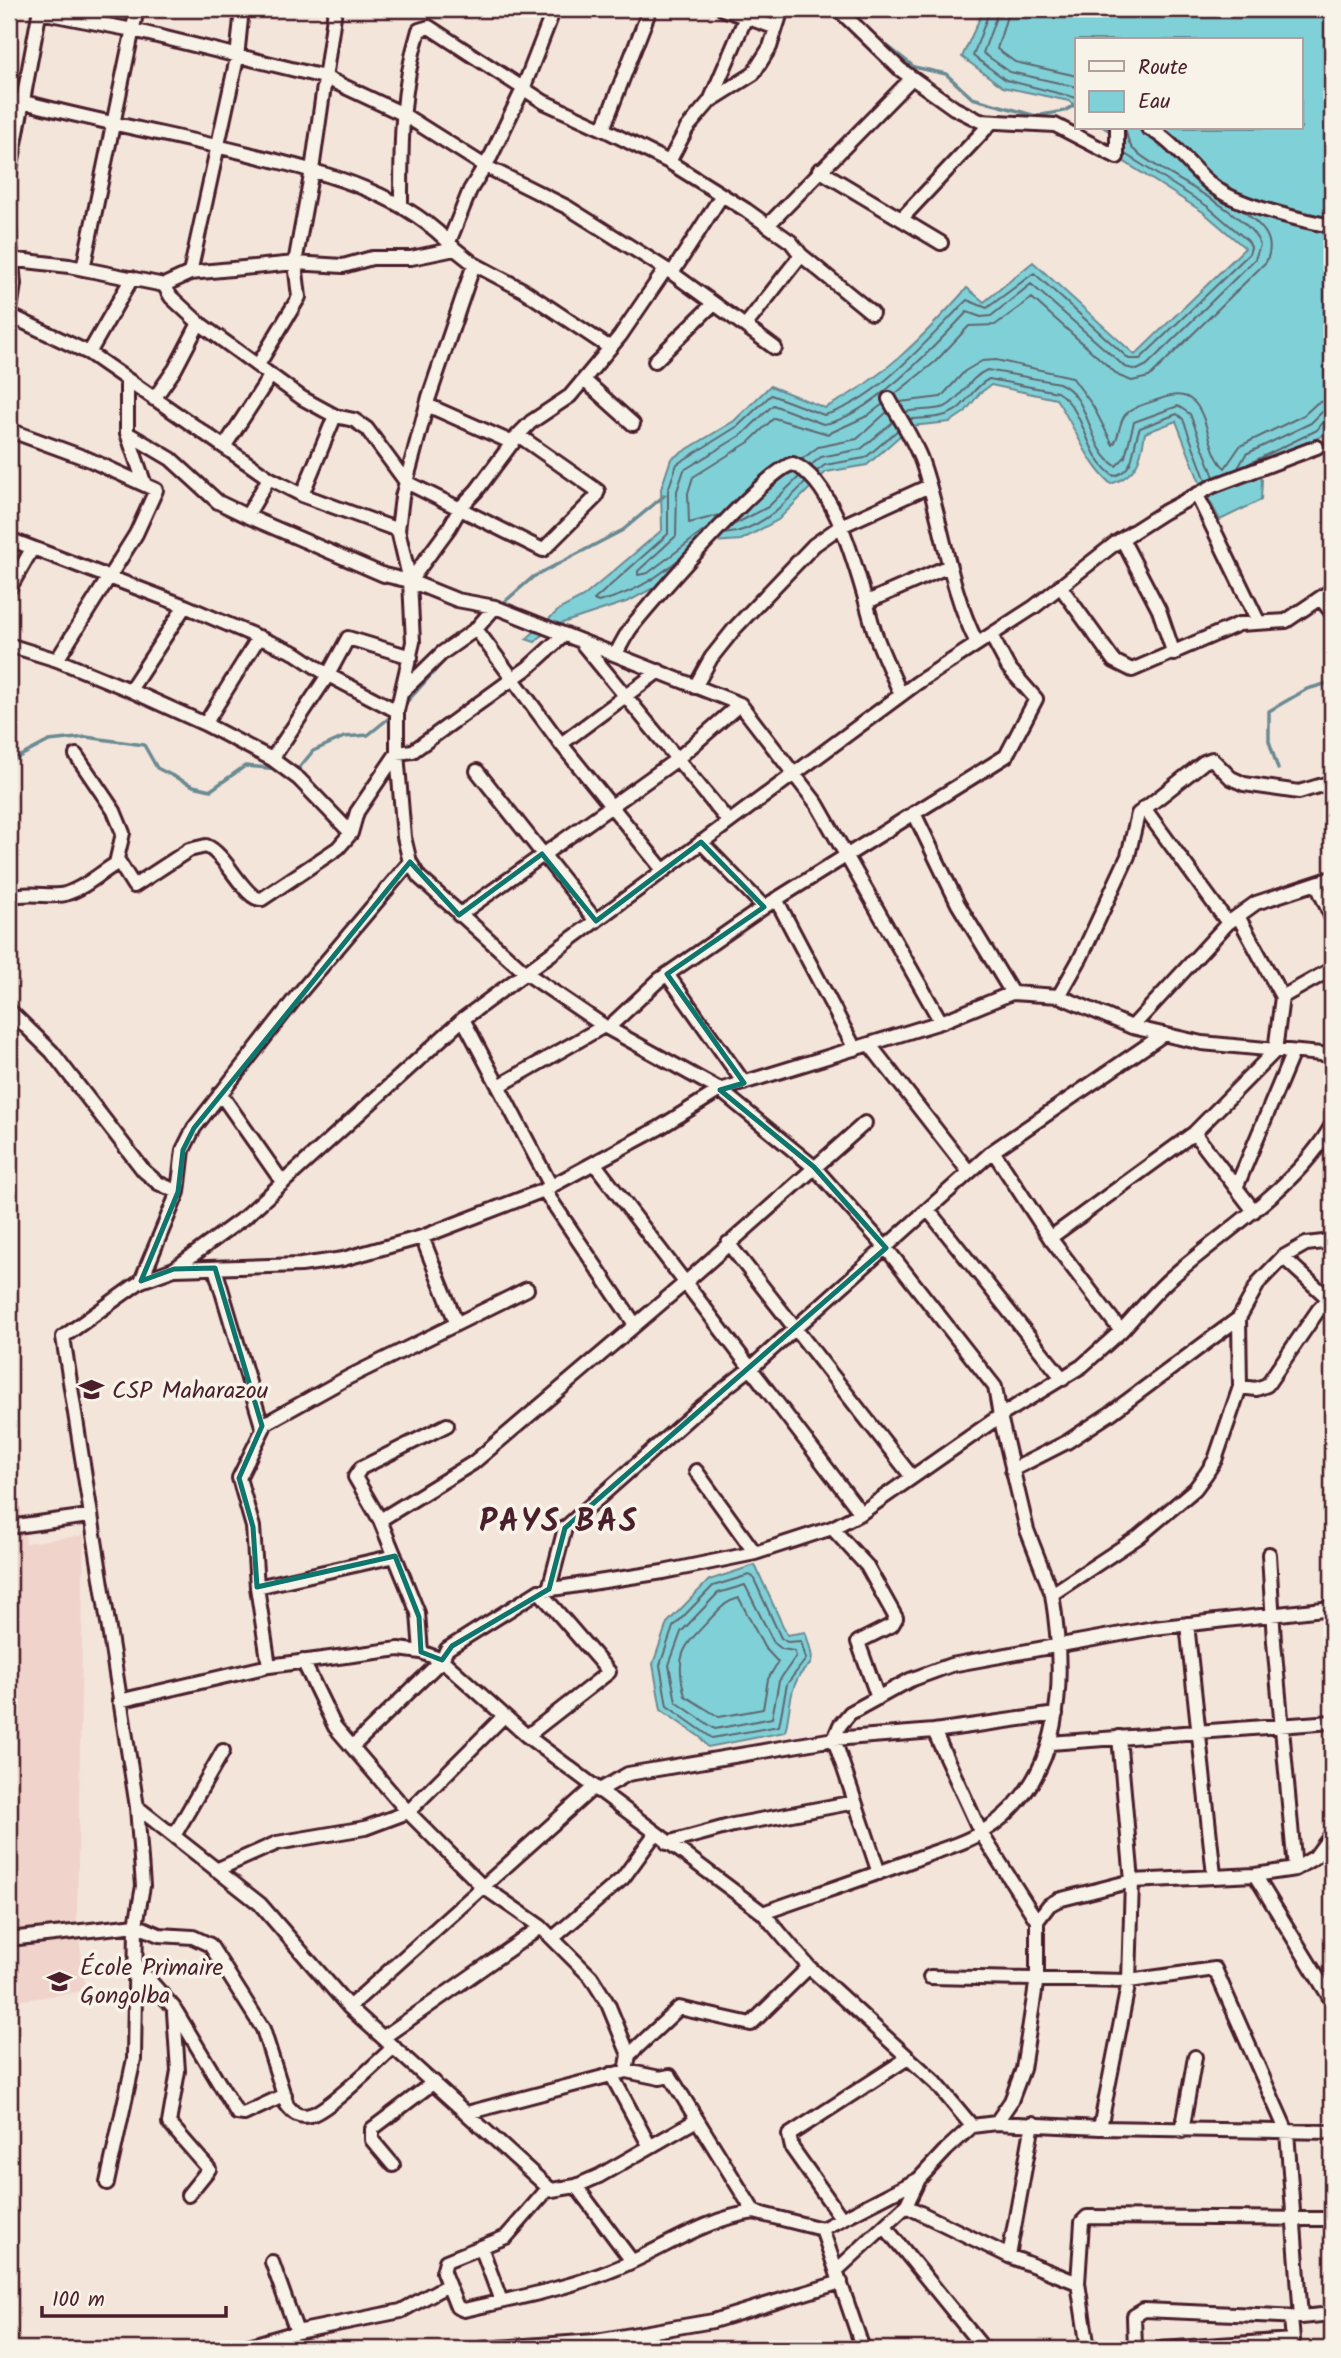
<svg xmlns="http://www.w3.org/2000/svg" width="1341" height="2358" font-family="Kalam,sans-serif">
  <rect width="100%" height="100%" fill="#f4e5db"/>
  <filter id="ink" filterUnits="userSpaceOnUse"><feTurbulence type="fractalNoise" baseFrequency=".0143" numOctaves="2"/><feDisplacementMap in="SourceGraphic" scale="14" xChannelSelector="R" yChannelSelector="G"/><feConvolveMatrix kernelMatrix="1 2 1 2 8 2 1 2 1" color-interpolation-filters="sRGB"/></filter>
  <g filter="url(#ink)">
    <path fill="#f0d4cc" d="M9 1418 26 1543 84 1535 77 1921 86 1991 9 2002Z"/>
    <path fill="#80d1d7" stroke="#6a8a92" stroke-width="2" d="M984 9H1332V422L1322 436 1253 468 1262 480 1261 500 1220 520 1200 483 1176 421 1145 433C1141 458 1138 475 1111 484 1085 461 1076 427 1056 399L991 385 980 393 965 412 950 422 911 426 867 465 826 472 778 520 741 540 713 542 657 586 629 601 550 627 535 642 526 639 560 609 583 597 662 530 661 489 671 459 734 421 770 386 825 408C882 380 925 335 967 288L984 302 1033 262 1135 355 1245 248 1203 212 1117 157 1110 132 1104 128H1301V40H1077V107L1069 101 1003 87 962 57Z
      M755 1565 787 1635 805 1632C821 1678 805 1655 794 1687 789 1701 789 1718 785 1732L708 1747 700 1737 661 1710 653 1664 667 1623 709 1580Z"/>
    <g fill="none" stroke-linecap="round" stroke-linejoin="round">
      <path stroke="#606670" stroke-width="2" d="M990 9 973 56 1006 80 1077 98
        M999 9 983 53 1010 72 1077 87
        M1009 9 997 49 1015 62 1077 76
        M895 394 935 362 969 326 995 325 1032 298 1119 376 1132 381 1149 377 1266 262C1278 237 1259 224 1242 210
        M900 402 941 397 965 371 982 361 996 360 1072 377 1093 406 1113 445C1120 437 1118 424 1125 415 1134 406 1149 403 1160 399 1213 378 1201 448 1225 468L1240 446 1304 415 1317 403 1332 399
        M905 412C918 409 933 411 945 407 961 400 968 378 987 370L1059 383C1092 397 1087 449 1116 466L1125 457 1134 422 1178 406 1190 414 1214 477
        M910 419C926 418 947 419 960 407 971 397 975 386 989 379L1057 392C1087 410 1084 457 1114 476 1138 469 1131 446 1140 428L1177 414 1183 419 1206 481
        M801 460 818 447 857 439 887 412
        M1248 464 1317 430 1325 420 1332 419
        M810 466 821 457 861 449 893 422
        M1238 468 1246 454 1311 423 1322 412 1332 410
        M817 471 825 465 865 458 898 430
        M720 515 689 523 688 493 693 477 749 442 774 418 828 434 867 416 883 404
        M733 525 768 507 799 477
        M709 527 648 573 638 575V571L676 536 677 491 684 470 743 434 773 405 823 424C867 419 937 344 967 312L981 317 991 316 1031 284 1125 367 1137 370 1147 365 1255 259 1260 245C1249 210 1159 174 1133 149 1128 144 1127 135 1125 128
        M724 534C759 531 782 506 805 483
        M678 560C653 581 630 594 598 602L594 600 668 534V490L677 464 738 426 771 395 824 415C876 402 930 337 967 300L987 308 1034 273 1129 359H1140L1249 254 1251 247 1248 241 1207 206 1125 154
        M749 1575 753 1577 781 1638 787 1642 801 1641 806 1659 787 1684 779 1726 712 1738 667 1706 660 1665 673 1627 713 1586Z
        M745 1585 774 1643 782 1649 794 1651 796 1656 779 1681 772 1718 715 1729 676 1702 669 1665 681 1632 718 1593Z
        M739 1598 764 1647 778 1662 768 1679 763 1709 719 1717 685 1696C674 1652 684 1647 712 1617 722 1607 725 1602 739 1598Z"/>
      <path stroke="#6a8a92" stroke-width="3.5" d="M877 38 914 67 946 74 972 98 1036 116 1064 111 1077 104
        M501 605 533 577 623 530 665 495
        M402 707 451 653
        M9 762 49 741 86 737 144 745 157 768 193 786 211 790 245 766 279 769
        M290 768H299L313 751 344 737 368 735 394 714
        M1278 769 1269 741V711L1307 689 1332 682"/>
      <defs>
        <path id="minor" d="M723 9 774 27
          M838 9 901 70 954 108 980 121 1055 125 1117 157V128
          M40 12 133 30 324 77 401 113 485 166 567 207 672 273 745 326 801 255
          M9 98C88 120 169 134 249 154 323 173 402 190 455 249L411 258H372L343 266 295 263 299 297 258 365
          M710 101 746 17
          M1148 128C1177 143 1191 171 1217 189 1240 206 1304 221 1332 226
          M603 129 669 162 746 210 791 242 801 255 872 313
          M669 162 687 128 710 101 753 74 770 47 782 9
          M819 170 941 243
          M9 176 40 9
          M401 205C401 144 401 89 419 30L429 27 544 102 603 129 650 9
          M903 217 992 122
          M768 225 912 78
          M9 231 14 284 9 317
          M449 242 470 190 491 156 523 89 554 9
          M455 249 474 264 523 290 610 348
          M9 259 69 266 164 285 171 297 199 323 302 398 335 416 354 420 367 429 406 482 543 550 595 498 598 491 518 435
          M474 264 429 397 402 497 398 530 410 581 413 642 397 711V753L404 837 410 862 419 877 526 973 604 1026 720 1090 814 1167 886 1248 995 1387 1000 1416 1082 1366 1121 1331
          M83 269 137 9
          M190 273 237 58 242 9
          M672 273 722 195
          M164 285 190 273 295 263 312 170 335 9
          M9 315 89 353 269 478 302 495 398 530
          M745 326 775 348
          M89 353 132 278
          M655 361 713 304
          M584 380 633 424
          M154 399 175 369 199 323
          M889 399C900 419 914 440 922 462 943 522 948 586 977 643
          M427 405 513 443
          M9 430 88 459 145 485
          M127 433 171 459 218 502 247 516
          M224 447 271 375
          M269 478 247 516 384 575 410 581 449 528 461 507 477 490 518 435 531 422 570 396 620 336 665 270
          M302 495 335 416
          M1197 495 1258 621
          M9 539 185 606 295 653 328 675 397 711
          M1122 539 1159 610 1174 654
          M410 581 457 600 495 607
          M1060 586 1114 661 1132 670 1239 624 1286 621 1332 590
          M9 589 32 549
          M1321 599 1332 613
          M867 602 949 566
          M476 629 561 744 663 870
          M581 642 729 822
          M9 645 57 660 130 690 205 724 272 759 299 779 351 833
          M616 654C621 644 626 634 633 625 652 601 770 465 793 464 838 482 861 587 874 630 881 652 892 673 901 695
          M57 660 136 534 156 490 145 485 127 433V381
          M695 687 711 658 735 628 814 545 841 526 929 486
          M130 690 185 606
          M403 691 442 653 476 629 495 607 740 704 817 804 941 1022
          M205 724 259 637
          M561 744 659 671
          M76 755 114 811 123 833 116 863
          M272 759 328 675 348 638 411 657
          M477 771 596 921
          M1144 808 1228 923
          M914 813 958 904 1012 993
          M701 842 764 907
          M1317 885 1332 918
          M9 897C29 891 52 898 65 894 86 888 102 871 119 862L134 886 189 850 206 846C226 853 245 901 262 899L338 848 351 833 357 812 397 753 413 751 529 667 564 635
          M776 899 855 1049
          M459 915 676 760 740 704
          M1238 916 1282 997
          M667 974 744 1083
          M1059 996 1081 957 1128 856 1138 814 1204 762 1212 759 1231 778 1244 784 1299 792 1332 782
          M9 1010 52 1052 144 1171 158 1183 178 1192
          M463 1019 551 1186
          M609 1027 659 980 764 907 1006 756 1036 699 1008 667 991 635
          M1132 1027 1228 923 1256 903 1332 878
          M870 1045 969 1172
          M499 1086 604 1026
          M220 1093 283 1183
          M1194 1133 1254 1211
          M993 1151 1050 1238 1121 1331C1138 1313 1154 1292 1173 1276 1224 1231 1298 1186 1332 1125
          M594 1163 861 1513
          M1236 1188 1293 1052
          M544 1190 634 1323
          M928 1210 1063 1379
          M422 1237 456 1322
          M1050 1238 1194 1133 1275 1051 1282 997 1332 969
          M728 1243 912 1477
          M1283 1257 1329 1299
          M215 1268 262 1426
          M175 1269 301 1265 343 1259 422 1237 544 1190 659 1128 720 1090 941 1022 1012 993 1059 996 1132 1027 1202 1043 1332 1055
          M141 1281 178 1192 183 1150 194 1128 297 996 410 862
          M1240 1387 1256 1389 1267 1385 1319 1309 1329 1299 1332 1302
          M1012 1470 1067 1442 1111 1413 1239 1318 1259 1282 1283 1257 1306 1244 1332 1241
          M696 1471 755 1553
          M380 1520 473 1463 686 1282 865 1123
          M9 1527 89 1516
          M832 1528 867 1566 896 1618 892 1625 858 1642 878 1698
          M1269 1554 1274 1642 1295 1869
          M257 1587 395 1556
          M549 1589 565 1528 700 1408 752 1367 993 1151 1164 1034
          M1187 1624 1214 1875
          M421 1652 418 1613 380 1520 355 1477 361 1468 447 1425
          M303 1661 335 1727 408 1812 482 1886 541 1927 591 1977 608 2004 629 2055 626 2071
          M269 1666 257 1587 253 1527 239 1478 266 1423 347 1378 527 1289
          M119 1701 269 1666 399 1649 421 1652 442 1660 527 1736 763 1913 809 1967 936 2083 972 2126
          M934 1731 1056 1714
          M527 1736 609 1672 539 1591
          M1050 1743 1332 1722
          M352 1747 442 1660 447 1649 539 1591 663 1572 755 1553 832 1528 861 1513 1000 1416 1027 1530 1052 1594
          M598 1791 628 1774 834 1739 934 1731 981 1833 1037 1921V1978L1023 2069 1011 2101 996 2123 972 2126 946 2150 919 2179 906 2206 837 2270
          M137 1807 260 1904 349 2007 551 2190
          M174 1836 223 1751
          M667 1843 733 1825 855 1802
          M216 1870 277 1843 365 1828 408 1812 503 1717
          M879 1873 834 1739 840 1725 850 1713 910 1680 951 1665 1154 1628 1332 1608
          M1255 1875 1332 2001
          M763 1913C813 1895 863 1879 913 1860 935 1851 962 1845 982 1832 1065 1781 1066 1680 1052 1594L1138 1537 1195 1489 1206 1474 1215 1460 1240 1387 1239 1318
          M1037 1921 1049 1905 1058 1900 1132 1881 1255 1875 1295 1869 1315 1857 1332 1834
          M553 1938 623 1878 655 1834
          M9 1939 136 1925 159 1935 193 1937 210 1945 263 2029 287 2105C293 2113 299 2118 310 2115 328 2111 378 2061 394 2047
          M134 1963 174 2008 237 2113 244 2114 285 2095
          M930 1977 1129 1981 1215 1969 1287 2132 1301 2317 1144 2310 1134 2316 1135 2349
          M349 2007 594 1787
          M174 2012 178 2071 169 2123 209 2169 188 2195
          M384 2037 541 1927
          M629 2055 679 2008 751 2024 809 1967
          M611 2074 649 2145
          M467 2113 626 2071 660 2078 670 2076 754 2212 822 2229
          M695 2121 599 2176 576 2186 546 2191 506 2237 446 2261 443 2272 457 2307 464 2310C515 2298 567 2289 615 2269 662 2250 703 2219 754 2212
          M996 2123 1100 2128 1129 1981 1132 1881 1119 1737
          M1033 2123 1009 2256 1078 2283
          M1100 2128 1332 2132
          M1182 2131 1195 2057
          M393 2165 372 2140V2129L434 2082
          M107 2183 134 2059 136 1925 143 1886 137 1807 63 1337 141 1281 174 1269 246 1216 463 1019 917 683 1034 607 1117 542 1164 512 1213 486 1317 447
          M576 2186 632 2261
          M906 2206 1009 2256
          M842 2219 792 2148 789 2135 908 2058
          M885 2227 984 2349
          M481 2247 501 2301
          M272 2262 297 2332
          M1301 2317 1332 2314
          M238 2349 297 2332 401 2311 446 2286
          M481 2349 596 2341 713 2321 841 2282
          M863 2349 822 2229 919 2179
          M1088 2349 1078 2283 1082 2222 1087 2217 1332 2219
          M1162 2349 1293 2340 1291 2318"/>
      </defs>
      <use href="#minor" stroke="#4a1f2b" stroke-width="18"/>
      <use href="#minor" stroke="#f7f3e8" stroke-width="12"/>
    </g>
  </g>
  <path fill="none" stroke="#0f766e" stroke-width="5" stroke-linejoin="round" d="M701 842 764 907 667 974 744 1083 720 1090 814 1167 886 1248 565 1528 549 1589 452 1646 442 1660 421 1652 419 1617 395 1556 257 1587 253 1527 239 1478 262 1426 215 1268 174 1269 141 1281 178 1192 183 1150 194 1128 410 862 459 915 542 854 596 921Z"/>
  <defs>
    <symbol id="school-bare" viewBox="-9 -9 18 18"><path d="M0-5L7-2L0 1L-7-2ZM-4 1L0 2.5L4 1V4Q0 6-4 4Z" fill="#4a1f2b" stroke="#f7f3e8" stroke-width="2.5" paint-order="stroke"/></symbol>
  </defs>
  <g fill-rule="evenodd">
    <use href="#school-bare" x="74" y="1372" width="35" height="35"/>
    <use href="#school-bare" x="42" y="1964" width="35" height="35"/>
  </g>
  <g text-anchor="middle" stroke-width="7" stroke-linejoin="round" paint-order="stroke">
    <g font-size="24" fill="#4a1f2b" stroke="#f7f3e8" text-anchor="start">
      <text x="112" y="1398">CSP Maharazou</text>
      <text x="80" y="1975">École Primaire<tspan x="80" dy="28">Gongolba</tspan></text>
    </g>
    <g font-size="32" font-weight="bold" letter-spacing="2" fill="#4a1f2b" stroke="#f7f3e8">
      <text x="559" y="1531">PAYS BAS</text>
    </g>
  </g>
  <rect width="1341" height="2358" fill="none" stroke="#f7f3e8" stroke-width="35"/>
  <rect x="18" y="18" width="1306" height="2323" fill="none" stroke="#4a1f2b" stroke-width="2.5" filter="url(#ink)"/>
  <rect x="1075" y="38" width="228" height="91" fill="#f7f3e8" stroke="#b29e9c" stroke-width="2"/>
  <rect x="1089" y="61" width="35" height="10" fill="#f7f3e8" stroke="#b29e9c" stroke-width="2"/>
  <text x="1138" y="74" font-size="21" fill="#4a1f2b">Route</text>
  <rect x="1089" y="91" width="35" height="21" fill="#80d1d7" stroke="#b29e9c" stroke-width="2"/>
  <text x="1138" y="108" font-size="21" fill="#4a1f2b">Eau</text>
  <path d="M42 2306v10h184v-10" fill="none" stroke="#4a1f2b" stroke-width="3.5"/>
  <text x="52" y="2306" font-size="21" fill="#4a1f2b" stroke="#f7f3e8" stroke-width="5" paint-order="stroke">100 m</text>
</svg>
